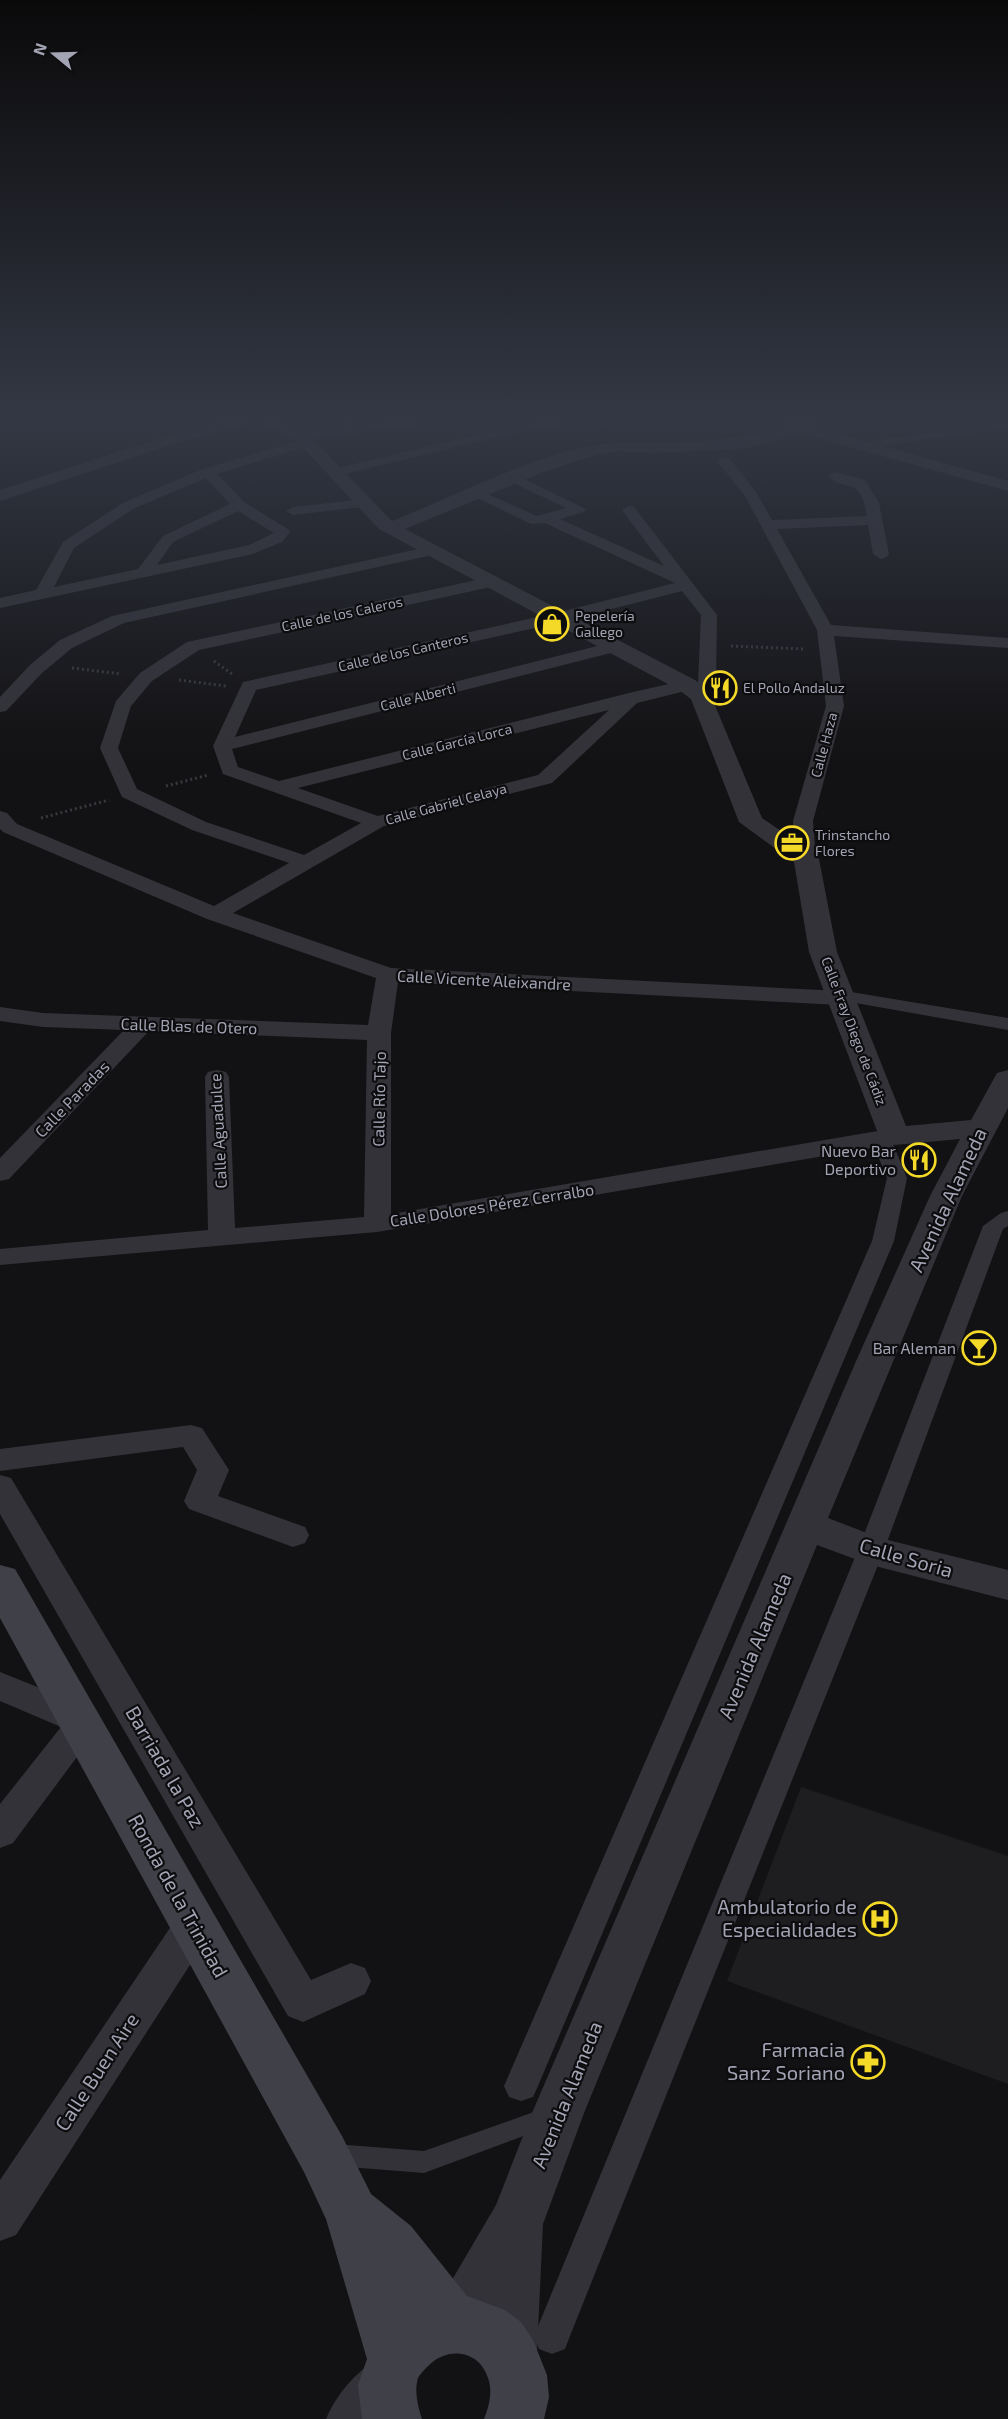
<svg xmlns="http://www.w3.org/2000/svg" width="1008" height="2419" font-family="'Exo 2',sans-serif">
  <rect width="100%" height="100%" fill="#121113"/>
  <path fill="#1e1d20" d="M801 1787 1008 1856V2084L727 1981Z"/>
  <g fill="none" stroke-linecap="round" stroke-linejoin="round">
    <path stroke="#38393f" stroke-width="2" stroke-dasharray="1.5 2" stroke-linecap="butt" d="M596 421 609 427"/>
    <path stroke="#38393f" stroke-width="3" stroke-dasharray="2 3" stroke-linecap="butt" d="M731 646 804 649
      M214 661 232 674
      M72 668 121 674
      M179 680 226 686
      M166 786 208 775
      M41 818 109 800"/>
    <path fill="#333238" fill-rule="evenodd" d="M545 2108 553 2111 556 2118 553 2125 424 2173 335 2166 327 2162 324 2155 327 2148 335 2144 424 2151Z"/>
    <path fill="#333238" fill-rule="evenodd" d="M337 421H349L360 429 351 431Z
      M1008 422V428L865 448 860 445 865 442Z
      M839 990 1008 1018V1030L833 999 830 995 833 991Z
      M881 1133 888 1135 891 1139 907 1178 894 1241 538 2086 533 2097 521 2101 509 2097 504 2086 872 1241 887 1178 871 1139 874 1135Z
      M1008 1211V1226L1003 1229 884 1550 570 2336 565 2349 552 2354 539 2349 534 2336 858 1550 983 1226 1001 1213Z"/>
    <path fill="#333238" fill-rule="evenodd" d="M389 421H424L418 425 309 439 313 442 311 445 217 474 244 502 288 529 290 532 282 542 253 554 0 608V598L36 590 63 542 123 503 200 470 300 440 294 436 296 433ZM206 478 230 504 163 536 138 569 54 587 74 548 133 509ZM238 511 274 533 249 545 157 565 173 542Z
      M537 421H566L560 425 512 433 337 476 330 472 337 468Z
      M724 457 729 458 756 492 772 520 867 516C860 474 847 494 828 476L835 472 865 480 867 483 879 503 889 554 886 557 881 559 873 554 868 525 777 529 831 625 1008 638V648L834 636 844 706 813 821 816 859 813 863H799L796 859 793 821 826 706 817 630 745 496 717 461Z
      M514 474 586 509 584 512 560 519 664 566 622 510 629 506 634 507 717 615 716 683 707 700 701 701 692 696 698 683 701 615 682 591 557 623 256 690 235 737 613 642 621 647 619 651 232 749 238 767 279 781 633 692 687 680 696 685 693 689 637 703 552 783 384 826 233 913 391 968 840 991 848 993 852 998 848 1003 840 1005 398 982 391 1033V1214L895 1128 904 1131 908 1136 904 1141 895 1144 377 1232 0 1265V1249L208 1230 205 1077 208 1072 217 1070 226 1072 229 1077 235 1228 364 1217 367 1040 149 1031 9 1179 0 1181V1158L124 1030 43 1027 0 1021V1007L43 1013 368 1025 376 978 207 919 3 832 0 829V811L7 813 17 824 214 906 289 863 192 830 122 797 100 748 116 701 140 673 187 642 491 577 497 579 499 582 491 587 199 650 152 681 131 706 118 748 137 789 206 822 304 855 361 823 223 774 213 746 243 682 556 613 675 583 545 523 531 524 469 494 476 490 481 491 537 516 566 508 509 481 507 478ZM609 710 538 775 378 816 298 788Z
      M365 499 372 503 370 506 293 515 286 511 293 507Z
      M432 546 437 548 440 551 437 554 124 623 72 648 42 673 6 711 0 712V697L30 665 60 640 112 616Z
      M191 1425 202 1428 229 1470 218 1496 305 1527 309 1535 305 1543 293 1547 189 1509 184 1501 197 1470 183 1447 0 1471V1449Z
      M0 1475 11 1478 311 1980 351 1963 365 1968 371 1981 365 1994 303 2022 288 2016 0 1514Z
      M0 1672 90 1708 100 1726 13 1843 0 1848V1804L61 1727 0 1701Z
      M194 1908 208 1913 214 1925 208 1937 16 2235 0 2241V2180L180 1913Z
      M385 2356 402 2363 409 2380 402 2397 382 2419H326C337 2393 359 2367 385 2356Z"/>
    <path fill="#333238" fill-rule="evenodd" d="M223 421H249L247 424 186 440 0 501V490L174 434Z
      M255 421H277L307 433 392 521C457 495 528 457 597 445 618 441 636 443 656 443 700 442 742 439 783 428L779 424 781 421H821L814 427 1008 481V491L801 433 747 448 655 453 619 451 598 454 546 471 405 529 695 680 709 691 762 818 815 854 819 859 837 952 906 1126 971 1120 997 1073 1008 1070V1108L962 1196 828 1518 880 1538 1008 1570V1600L871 1565 817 1545 584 2113 543 2224 537 2352 529 2373 508 2381 487 2373 479 2352 480 2341 459 2351 439 2342 430 2322 439 2302 496 2205 532 2113 857 1359 930 1196 960 1139 895 1145 884 1143 879 1136 809 952 794 862 739 822 691 699 679 690 379 529 295 439Z"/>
    <path fill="#404148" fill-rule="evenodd" d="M0 1565 15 1569 342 2136 371 2194 411 2226 467 2296 505 2310 521 2322 533 2340 547 2375 549 2397 544 2419H484C489 2407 493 2391 488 2378 479 2349 446 2346 427 2367 424 2370 420 2374 418 2378 414 2391 418 2407 422 2419H362L358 2385 367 2359 326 2219 304 2172 0 1618Z"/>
  </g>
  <linearGradient id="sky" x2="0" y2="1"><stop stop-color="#0a090a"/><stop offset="0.55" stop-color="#333844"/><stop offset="1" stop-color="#333844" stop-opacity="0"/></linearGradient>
  <rect width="1008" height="760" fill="url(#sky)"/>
  <defs>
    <symbol id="shop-ring" viewBox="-11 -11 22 22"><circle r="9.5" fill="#0d0c0e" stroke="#f4d928" stroke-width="1.5"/><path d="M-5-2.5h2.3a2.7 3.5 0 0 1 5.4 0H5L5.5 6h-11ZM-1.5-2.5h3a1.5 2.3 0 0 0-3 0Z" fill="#f4d928"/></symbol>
    <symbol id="restaurant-ring" viewBox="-11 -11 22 22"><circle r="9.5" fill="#0d0c0e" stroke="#f4d928" stroke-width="1.5"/><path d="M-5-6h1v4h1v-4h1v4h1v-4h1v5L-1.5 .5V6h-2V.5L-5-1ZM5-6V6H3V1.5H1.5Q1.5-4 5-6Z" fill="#f4d928"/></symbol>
    <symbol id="office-ring" viewBox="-11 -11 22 22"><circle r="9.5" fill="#0d0c0e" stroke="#f4d928" stroke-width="1.5"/><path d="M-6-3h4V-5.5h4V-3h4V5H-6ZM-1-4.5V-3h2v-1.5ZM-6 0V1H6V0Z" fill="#f4d928"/></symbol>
    <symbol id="bar-ring" viewBox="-11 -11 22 22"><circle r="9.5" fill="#0d0c0e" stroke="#f4d928" stroke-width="1.5"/><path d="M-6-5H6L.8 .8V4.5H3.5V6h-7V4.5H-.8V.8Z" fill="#f4d928"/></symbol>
    <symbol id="hospital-ring" viewBox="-11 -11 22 22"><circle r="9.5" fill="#0d0c0e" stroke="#f4d928" stroke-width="1.5"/><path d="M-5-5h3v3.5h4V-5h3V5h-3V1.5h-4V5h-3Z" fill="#f4d928"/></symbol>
    <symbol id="pharmacy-ring" viewBox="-11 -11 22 22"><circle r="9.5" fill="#0d0c0e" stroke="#f4d928" stroke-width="1.5"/><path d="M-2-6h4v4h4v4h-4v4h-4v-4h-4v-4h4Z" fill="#f4d928"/></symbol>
  </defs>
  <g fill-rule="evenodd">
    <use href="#shop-ring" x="533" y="605" width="38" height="38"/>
    <use href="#restaurant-ring" x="701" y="669" width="38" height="38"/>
    <use href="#office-ring" x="773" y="824" width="38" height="38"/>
    <use href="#restaurant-ring" x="900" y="1141" width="38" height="38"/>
    <use href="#bar-ring" x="960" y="1329" width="38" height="38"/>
    <use href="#hospital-ring" x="861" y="1900" width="38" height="38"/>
    <use href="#pharmacy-ring" x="849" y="2043" width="38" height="38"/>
  </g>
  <g text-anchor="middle" stroke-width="4.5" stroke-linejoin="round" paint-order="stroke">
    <g font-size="14" fill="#a2a4b4" stroke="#0d0c0e">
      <text transform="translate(342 614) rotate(-12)" y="5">Calle de los Caleros</text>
      <text transform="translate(403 652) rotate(-13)" y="5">Calle de los Canteros</text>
      <text transform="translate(418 697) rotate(-14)" y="5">Calle Alberti</text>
      <text transform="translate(457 742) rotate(-14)" y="5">Calle García Lorca</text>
      <text transform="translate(824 745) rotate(-75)" y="5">Calle Haza</text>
      <text transform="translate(446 804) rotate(-15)" y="5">Calle Gabriel Celaya</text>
      <text transform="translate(854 1031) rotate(69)" y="5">Calle Fray Diego de Cádiz</text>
    </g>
    <g font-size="14" fill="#a2a4b4" stroke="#0d0c0e" text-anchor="start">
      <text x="575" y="621">Pepelería<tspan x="575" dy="16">Gallego</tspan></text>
      <text x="743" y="693">El Pollo Andaluz</text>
      <text x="815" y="840">Trinstancho<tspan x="815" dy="16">Flores</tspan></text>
    </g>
    <g font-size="16" fill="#a2a4b4" stroke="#0d0c0e">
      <text transform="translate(484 980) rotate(3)" y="6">Calle Vicente Aleixandre</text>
      <text transform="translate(189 1026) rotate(2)" y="6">Calle Blas de Otero</text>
      <text transform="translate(72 1099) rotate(-46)" y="6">Calle Paradas</text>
      <text transform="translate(379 1099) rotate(-89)" y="6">Calle Río Tajo</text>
      <text transform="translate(218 1131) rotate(-93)" y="6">Calle Aguadulce</text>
      <text transform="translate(492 1205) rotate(-9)" y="6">Calle Dolores Pérez Cerralbo</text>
    </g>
    <g font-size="16" fill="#a2a4b4" stroke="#0d0c0e" text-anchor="end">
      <text x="896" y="1157">Nuevo Bar<tspan x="896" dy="18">Deportivo</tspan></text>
      <text x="956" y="1354">Bar Aleman</text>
    </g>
    <g font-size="20" fill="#a2a4b4" stroke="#0d0c0e">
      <text transform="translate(948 1200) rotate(-65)" y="7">Avenida Alameda</text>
      <text transform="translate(906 1558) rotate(16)" y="7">Calle Soria</text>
      <text transform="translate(755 1646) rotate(-67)" y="7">Avenida Alameda</text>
      <text transform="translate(165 1767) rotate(60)" y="7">Barriada la Paz</text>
      <text transform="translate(178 1896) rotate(61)" y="7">Ronda de la Trinidad</text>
      <text transform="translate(97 2072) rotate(-57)" y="7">Calle Buen Aire</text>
      <text transform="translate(567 2095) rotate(-68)" y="7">Avenida Alameda</text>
    </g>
    <g font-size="20" fill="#a2a4b4" stroke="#0d0c0e" text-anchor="end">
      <text x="857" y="1914">Ambulatorio de<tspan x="857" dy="23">Especialidades</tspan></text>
      <text x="845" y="2057">Farmacia<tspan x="845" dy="23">Sanz Soriano</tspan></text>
    </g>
  </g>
  <g transform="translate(54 54) rotate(289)" stroke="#0d0c0e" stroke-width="4.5" paint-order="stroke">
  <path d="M0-4.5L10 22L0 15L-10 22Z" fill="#a2a4b4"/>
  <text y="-9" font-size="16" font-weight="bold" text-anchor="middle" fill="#a2a4b4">N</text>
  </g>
</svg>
